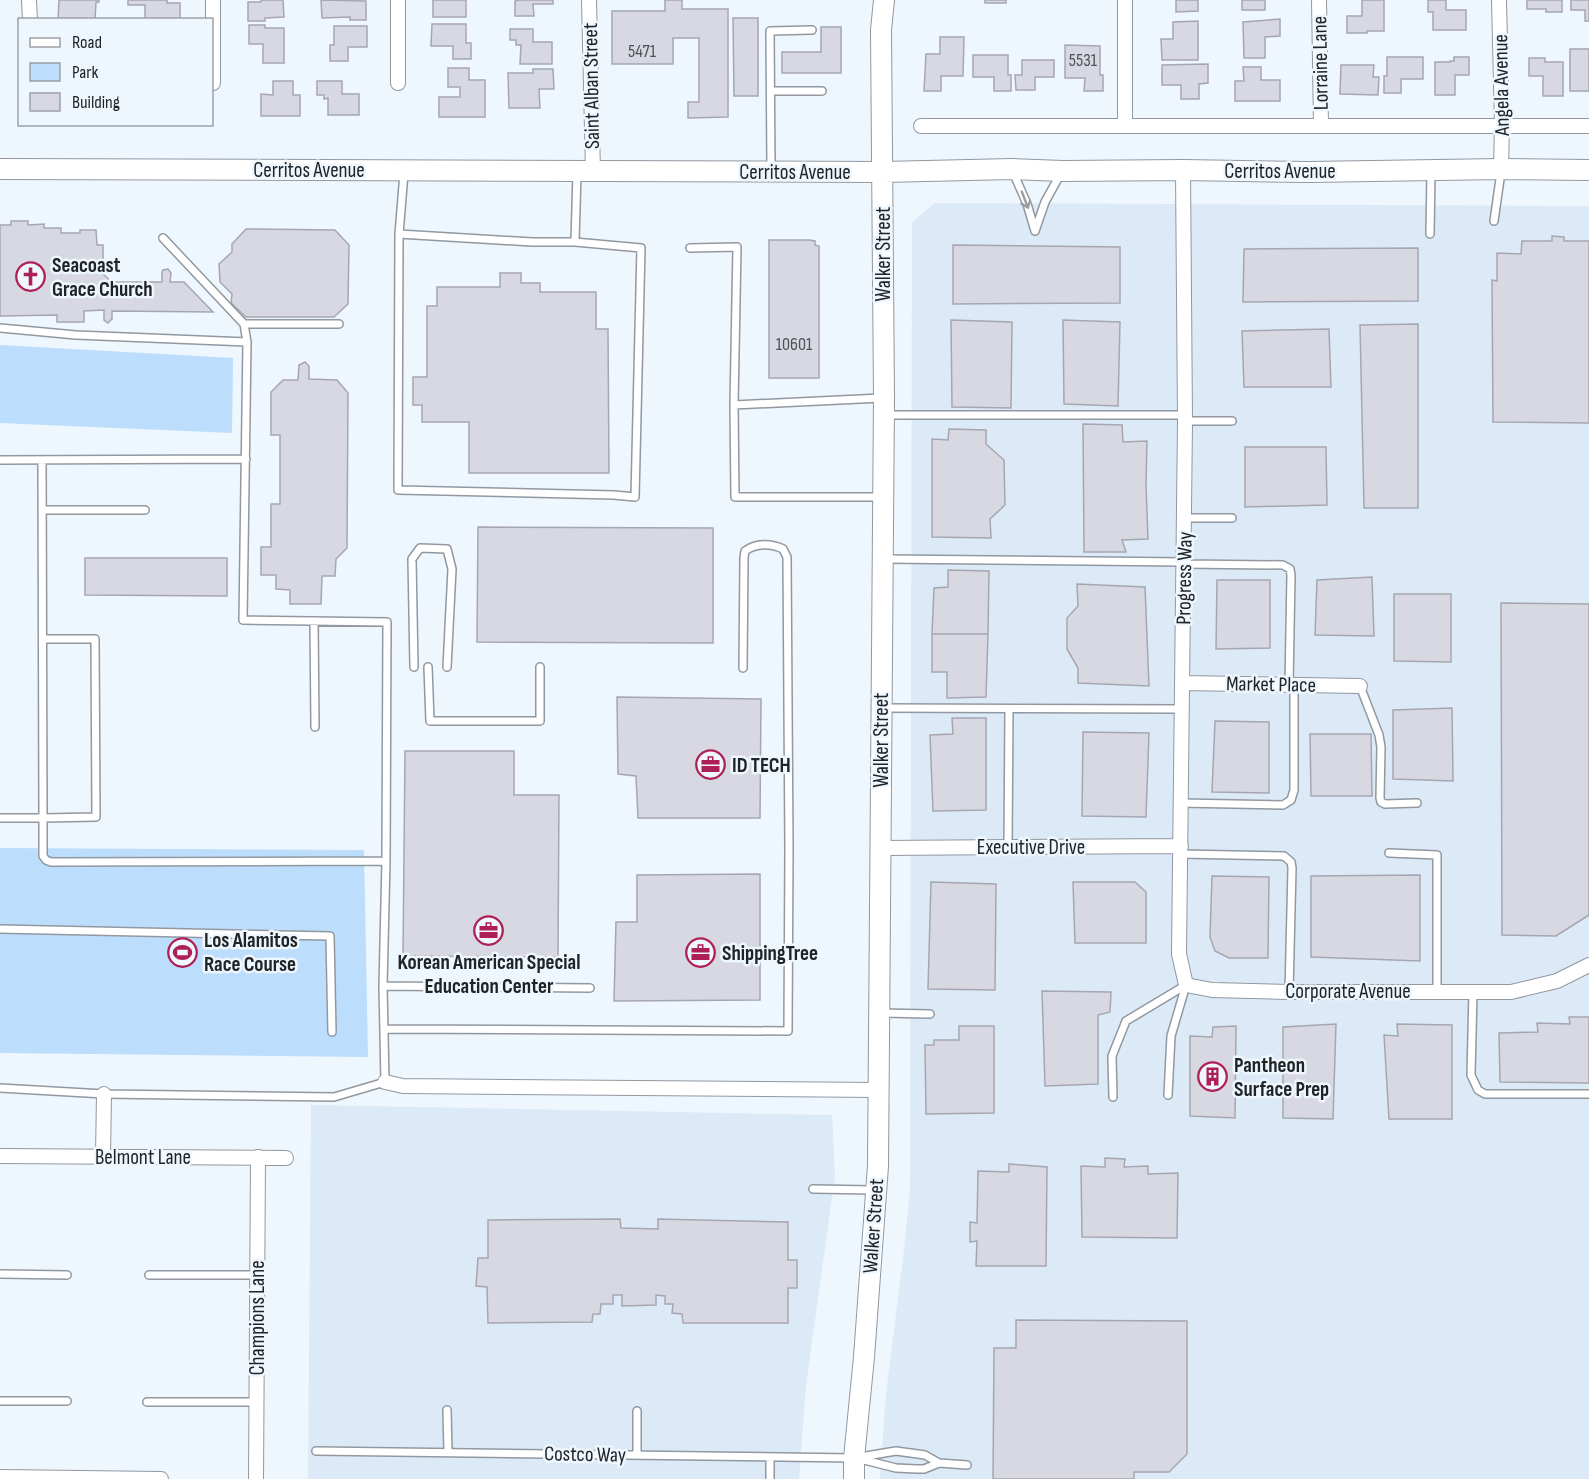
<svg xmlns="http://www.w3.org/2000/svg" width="1589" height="1479" font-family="'Sofia Sans Condensed',sans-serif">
  <rect width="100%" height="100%" fill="#eef6fe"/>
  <path fill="#dceaf8" d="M935 203 1589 206V1479H880L886 1394 904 1250 910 1190 912 222Z
    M311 1105 832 1115 835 1176 806 1385 799 1479H308Z"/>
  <path fill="#bcddfc" d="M0 345 233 358 232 433 0 423Z
    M0 848 364 850 368 1057 0 1053Z"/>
  <path fill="#d7d8e2" stroke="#a6a6b0" stroke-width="1.5" d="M59 0H99V2H96L95 20H58Z
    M128 0H167V3H180V20L145 19V5H128Z
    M261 0H283L284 17 265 18V21H248V2H261Z
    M321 0 366 1V20H350V17L322 18Z
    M433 0H466V17H433Z
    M519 0H553V4H533L534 16H515V1Z
    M665 0H682V9H728V117L688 118V102H699V38H673V64H612V11H665Z
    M985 0H1006V3H985Z
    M1176 0H1198V11L1176 12Z
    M1242 0H1265V10H1242Z
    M1362 0H1384V31H1367V33H1347V16H1362Z
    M1428 0H1446V10H1466V30H1433V12H1428Z
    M1527 0H1562V12H1546V9H1527Z
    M1571 0H1589V21H1585V10H1571Z
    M733 18H758V96H734Z
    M1280 19V36L1265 37V58H1244L1243 22Z
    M1198 21V60H1162L1161 39H1173V22Z
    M432 24H466V43H471V59H453V46H431Z
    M249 25H265V28H284V63H263V44H249Z
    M334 26H367V47H348V61H330V45H334Z
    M821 27H841V73H782V52H821Z
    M510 29H533V42H552V64H520L521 45H516V40H510Z
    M940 37H964L963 76H941V91H924L926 54H940Z
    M1065 45 1100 46V75H1103V91H1084L1085 78H1065Z
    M1570 49H1589V91H1570Z
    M973 55H1008V75H1011V91H994V77H973Z
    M1387 57H1423V79H1401V93H1384V76H1387Z
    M1454 57H1469V75H1455V95H1435V62H1450V61H1454Z
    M1529 58H1545V62H1563V96H1543V76H1529Z
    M1022 60H1054V77H1035V90H1016L1015 75H1022Z
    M1208 64V83L1199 84V99H1181V85H1162V65Z
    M1341 65H1374L1373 77H1379L1378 95 1340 94Z
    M1243 67H1261V80H1280V101H1235V81H1244Z
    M448 68H469V80H485V117H439V97H460V87H448Z
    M533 69H553L554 89H539L540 108H509L508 73H533Z
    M273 81H293V95H300V116H261V94L273 95Z
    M317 81H342V94H359V115H328V98L324 99V95H317Z
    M11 221H28V225L44 224V228H61V233H80V230H96L97 245H103V274L112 282H162V272L163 270 168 269 171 273 170 282H184L213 312 112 311V319L108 323 104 320V310L84 311V322H57V315L0 316V225H11Z
    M246 229 335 230 349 245 348 304 334 317H246L231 303 232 294 220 282 219 264 232 252V244Z
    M1552 236 1564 237V241H1589V423L1493 422 1492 280 1497 281V253L1521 254 1522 241H1552Z
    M769 240H809L815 241V245L819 246V378H769Z
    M953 245 1120 247V303L953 304Z
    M1418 248V301L1243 302 1244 249Z
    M500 273H521V283H540V292H596V329H608L609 473H469V422H422V405H413V377H427V306H437V287H500Z
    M951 320 1012 322 1011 408 952 407Z
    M1063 320 1120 322 1118 406 1064 404Z
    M1418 324V508H1364L1360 325Z
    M1329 329 1331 387H1244L1242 331Z
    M305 362 309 366V379L337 380 348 393 347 548 336 559 335 576H322L321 604H290V590L276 589V575H261V547H271V504H280V435H271V392L283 380H298L299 365Z
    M1083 424 1122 425 1123 442 1147 441 1146 485 1148 539 1122 540 1126 552H1084Z
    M949 429 986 430V444L1004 460 1005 505 990 519 991 538 932 537V439L948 440Z
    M1245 447H1326L1327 505 1245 507Z
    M478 527 713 528V643L477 642Z
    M85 558H227V596L85 595Z
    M948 570 989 571 988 634H932L934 588 948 587Z
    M1372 577 1374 636 1315 635 1317 580Z
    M1217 580H1270V648L1216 649Z
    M1077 584 1145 587 1149 686 1078 683V668L1067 649V618L1078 606Z
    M1394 594H1451V662L1394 661Z
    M1501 603 1589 604V915L1556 936 1502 935Z
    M932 634H988L986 697 947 698V672H932Z
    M617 697 761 699 760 818H638L636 776 618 774Z
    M1452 708 1453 781 1393 779V710Z
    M952 718H986V810L933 811 930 735 953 734Z
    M1215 721 1269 722V793L1212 792Z
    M1083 732 1149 733 1146 817 1082 816Z
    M1310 734H1371L1372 796H1311Z
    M405 751H514V795H559L558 957 403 956Z
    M760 874V1000L614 1001 616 922H637V875Z
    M1420 875V961L1311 957V876Z
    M1212 876 1269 877 1268 958H1229L1215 951 1210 937Z
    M931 882 996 884 995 990 928 989Z
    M1073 882H1135L1146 892V943H1075Z
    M1042 991 1111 992 1110 1012 1098 1015V1084L1045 1086Z
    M1569 1017H1589V1083L1500 1082 1499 1033 1538 1032 1537 1023 1570 1024Z
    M1336 1024 1333 1119 1283 1118V1027Z
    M1397 1024 1452 1025V1119H1389L1384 1035 1398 1036Z
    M959 1026H994V1113L926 1114 925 1045H934V1040H959Z
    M1236 1026 1235 1118 1190 1116V1036L1212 1037 1213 1027Z
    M1105 1158 1125 1159 1124 1167 1148 1166V1174L1178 1173 1177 1238 1082 1237 1081 1166 1105 1167Z
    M1009 1164 1047 1167 1046 1266H976L977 1241 970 1242V1222L977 1223 978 1171 1009 1172Z
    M620 1219 621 1228 658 1229V1219L788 1222V1260H797V1288H788V1323H683L682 1314 672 1313 673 1304H665V1296L656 1295V1305L622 1306V1295H613V1304H601L600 1314H593L592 1322 488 1323 487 1287 476 1286 478 1258H488V1220Z
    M1016 1320 1187 1321V1454L1169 1472H1134V1479H993L994 1348H1016Z"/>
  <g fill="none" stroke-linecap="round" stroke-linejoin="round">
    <defs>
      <path id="lane" d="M771 91H822
        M771 169 770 31 812 30
        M1013 172 1027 204 1035 231
        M404 173 399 234 398 490 614 495 635 497 641 248 575 242 577 173
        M1494 221 1501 172
        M1035 231 1045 202 1061 173
        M399 234 532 242H575
        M1430 234 1431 171
        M163 238 244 324 247 342
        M690 248 737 247 734 405 881 398
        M244 324H339
        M0 328 76 335 247 342 243 620 387 622 386 861 383 986 385 1082 334 1097 104 1094 0 1088
        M734 405 735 497H880
        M885 415H1185
        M1185 421H1232
        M0 460 246 459
        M42 460 43 818 96 817 95 639H43
        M42 510H145
        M1185 518H1232
        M884 559 1184 562
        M1184 564 1283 565 1290 569 1291 575 1289 685
        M314 621 315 727
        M414 667 412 559 420 548 447 549 452 569 447 667
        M428 667 430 721H540V667
        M1360 686 1379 735 1381 747 1380 798 1381 802 1385 804 1417 803
        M884 708 1182 709
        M1181 803 1283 805 1291 800 1294 790V685
        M0 818H43V856L46 860 51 862 386 861
        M1008 848 1009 709
        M1389 853 1437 855V991
        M1181 854 1284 856 1291 862 1292 868 1289 992
        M0 929 330 936 332 1032
        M383 986 590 988
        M1473 992 1471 1075 1478 1090 1485 1094H1589
        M881 1013 930 1014
        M385 1029 788 1031 789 849 787 557 783 549C771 543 756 543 745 551L744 558 743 668
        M1168 1095 1171 1036 1186 985
        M1113 1097 1112 1056 1126 1021 1186 985
        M813 1189 873 1190
        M0 1274 67 1275
        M149 1275H257
        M0 1401H67
        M147 1402H256
        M447 1410 448 1452
        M316 1451 854 1458 896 1451 925 1455 939 1463
        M637 1455V1411
        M860 1459 896 1468 917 1469H924L939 1463 967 1465
        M770 1479V1457"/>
      <path id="street" d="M29 0 30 20
        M398 0V83
        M589 0 593 172
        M1319 0 1321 126
        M1499 0 1502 125 1501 169
        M213 83V0
        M921 126H1589
        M1125 126V0
        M1183 170 1185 421 1179 954 1186 985 1212 990 1289 992H1511L1557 981 1589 965
        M1183 683 1360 686
        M881 848 1181 846
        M385 1082 403 1086 878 1090
        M0 1156 286 1158
        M103 1157 104 1094
        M0 1477 161 1479
        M256 1479 258 1157"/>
      <path id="secondary" d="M0 169 883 172 1012 169 1063 171 1183 170 1309 172 1501 169 1589 170
        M854 1479V1458L864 1357 878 1166 884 398 881 30 884 0"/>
    </defs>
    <use href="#lane" stroke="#9198a0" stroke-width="10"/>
    <use href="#street" stroke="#9198a0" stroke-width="16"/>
    <use href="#secondary" stroke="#9198a0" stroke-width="22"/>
    <use href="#lane" stroke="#fff" stroke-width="7"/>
    <use href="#street" stroke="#fff" stroke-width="14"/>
    <use href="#secondary" stroke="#fff" stroke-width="20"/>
  </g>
  <defs><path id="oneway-shaft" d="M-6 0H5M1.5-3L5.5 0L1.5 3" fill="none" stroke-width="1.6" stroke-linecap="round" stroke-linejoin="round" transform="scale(1.5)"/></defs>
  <use stroke="#9b9c9e" href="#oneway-shaft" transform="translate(1025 200) rotate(69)"/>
  <defs>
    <symbol id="church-ring" viewBox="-11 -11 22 22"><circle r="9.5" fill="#eef6fe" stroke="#ae1f55" stroke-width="1.5"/><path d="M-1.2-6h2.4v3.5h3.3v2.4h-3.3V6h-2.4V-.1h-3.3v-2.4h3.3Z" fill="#ae1f55"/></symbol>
    <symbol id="office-ring" viewBox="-11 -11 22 22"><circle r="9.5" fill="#eef6fe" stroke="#ae1f55" stroke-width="1.5"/><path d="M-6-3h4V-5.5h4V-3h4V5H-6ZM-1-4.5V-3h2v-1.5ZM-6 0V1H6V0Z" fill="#ae1f55"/></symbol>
    <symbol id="stadium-ring" viewBox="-11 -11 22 22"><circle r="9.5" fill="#eef6fe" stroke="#ae1f55" stroke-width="1.5"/><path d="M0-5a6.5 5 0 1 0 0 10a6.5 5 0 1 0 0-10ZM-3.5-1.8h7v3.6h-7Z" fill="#ae1f55"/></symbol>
    <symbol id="building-ring" viewBox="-11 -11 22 22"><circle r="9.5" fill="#eef6fe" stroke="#ae1f55" stroke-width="1.5"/><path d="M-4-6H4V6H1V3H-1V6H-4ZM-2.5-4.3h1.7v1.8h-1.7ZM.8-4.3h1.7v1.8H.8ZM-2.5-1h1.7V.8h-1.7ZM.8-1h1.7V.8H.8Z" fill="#ae1f55"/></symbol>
  </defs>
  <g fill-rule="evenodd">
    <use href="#church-ring" x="14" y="260" width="33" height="33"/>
    <use href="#office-ring" x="694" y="748" width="33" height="33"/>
    <use href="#office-ring" x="472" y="914" width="33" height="33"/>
    <use href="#stadium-ring" x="166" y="936" width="33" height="33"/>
    <use href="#office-ring" x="684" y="936" width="33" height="33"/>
    <use href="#building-ring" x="1196" y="1060" width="33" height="33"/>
  </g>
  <g text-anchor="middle" stroke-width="5" stroke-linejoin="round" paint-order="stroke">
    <g font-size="18" fill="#4e5156">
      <text x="642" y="57">5471</text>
      <text x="1083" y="66">5531</text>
      <text x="794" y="350">10601</text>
    </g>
    <g font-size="21" fill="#212427" stroke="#eef6fe">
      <text transform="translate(1320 63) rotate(-91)" y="7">Lorraine Lane</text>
      <text transform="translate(1501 85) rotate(-91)" y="7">Angela Avenue</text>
      <text transform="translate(591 86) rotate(-91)" y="7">Saint Alban Street</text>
      <text x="309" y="177">Cerritos Avenue</text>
      <text x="1280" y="178">Cerritos Avenue</text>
      <text x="795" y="179">Cerritos Avenue</text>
      <text transform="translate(883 254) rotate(-90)" y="7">Walker Street</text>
      <text transform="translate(1184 578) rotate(-89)" y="7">Progress Way</text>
      <text transform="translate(1271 684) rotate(1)" y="7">Market Place</text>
      <text transform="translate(881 740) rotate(-90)" y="7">Walker Street</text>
      <text x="1031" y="854">Executive Drive</text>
      <text x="1348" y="998">Corporate Avenue</text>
      <text x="143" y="1164">Belmont Lane</text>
      <text transform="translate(873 1226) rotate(-86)" y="7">Walker Street</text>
      <text transform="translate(257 1318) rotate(-90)" y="7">Champions Lane</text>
      <text transform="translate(585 1454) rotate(1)" y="7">Costco Way</text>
    </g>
    <g font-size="21" font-weight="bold" fill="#212427" stroke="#eef6fe" text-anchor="start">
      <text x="52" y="272">Seacoast<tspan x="52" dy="24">Grace Church</tspan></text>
      <text x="732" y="772">ID TECH</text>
      <text x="204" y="947">Los Alamitos<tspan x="204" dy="24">Race Course</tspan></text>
      <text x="722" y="960">ShippingTree</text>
      <text x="489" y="969" text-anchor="middle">Korean American Special<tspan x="489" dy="24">Education Center</tspan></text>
      <text x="1234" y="1072">Pantheon<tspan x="1234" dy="24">Surface Prep</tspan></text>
    </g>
  </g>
  <rect x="18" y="18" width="195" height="108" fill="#eef6fe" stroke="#9ca2a8" stroke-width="1.5"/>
  <rect x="30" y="38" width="30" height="9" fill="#ffffff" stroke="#9ca2a8" stroke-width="1.5"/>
  <text x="72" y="48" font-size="18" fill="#212427">Road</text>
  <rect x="30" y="63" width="30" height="18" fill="#bcddfc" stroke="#9ca2a8" stroke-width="1.5"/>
  <text x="72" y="78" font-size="18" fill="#212427">Park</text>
  <rect x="30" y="93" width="30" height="18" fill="#d7d8e2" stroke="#9ca2a8" stroke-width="1.5"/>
  <text x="72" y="108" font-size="18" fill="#212427">Building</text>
</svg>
